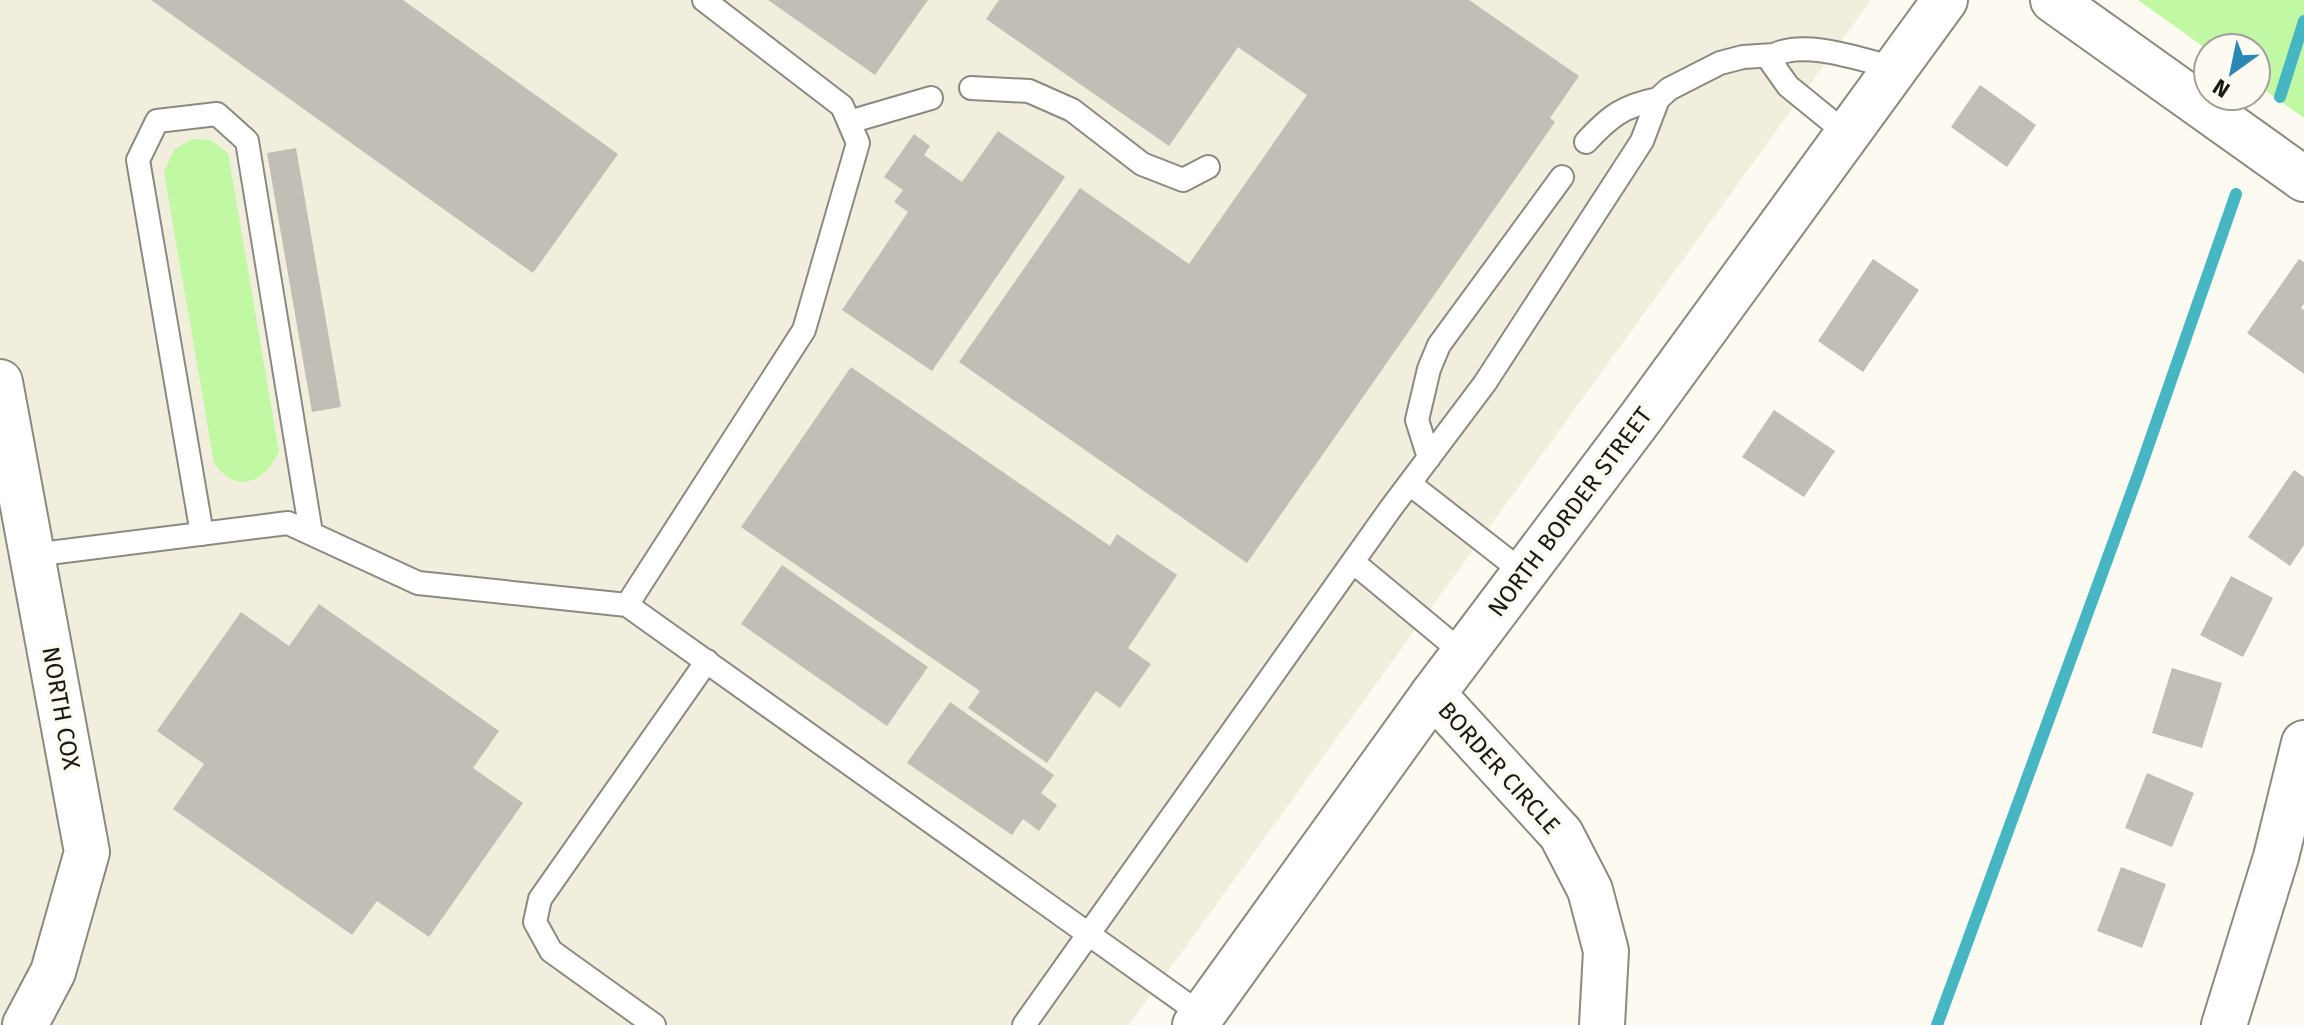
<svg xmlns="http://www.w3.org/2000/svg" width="2304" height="1025" font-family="'Fira Sans',sans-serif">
  <rect width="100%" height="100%" fill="#fdfbf1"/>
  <path fill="#f2eedd" d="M0 0H1871L1129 1025H0Z"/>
  <path fill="#c1f8a3" d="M2138 0H2304V118L2256 84V48L2208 50Z
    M192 139 211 140 228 153 279 452C264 483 236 495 214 463L164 172 174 150Z"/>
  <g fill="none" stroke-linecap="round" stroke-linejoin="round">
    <path stroke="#46b6c3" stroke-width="12" d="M2280 97 2304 21
      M1937 1025 2138 475 2236 194"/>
  </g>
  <path fill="#c0beb5" d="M151 0H403L618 154 533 273Z
    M768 0H928L875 75Z
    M999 0H1469L1579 76 1550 118 1555 122 1247 563 959 362 1080 188 1189 264 1307 95 1238 47 1169 146 986 19Z
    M1980 85 2036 125 2007 167 1951 127Z
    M998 131 1065 177 932 371 842 310 908 212 894 202 903 190 884 177 914 134 930 146 924 155 962 182Z
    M296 148 341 407 312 412 267 153Z
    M1873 259 1919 290 1863 372 1818 341Z
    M2299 259 2304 262V304L2301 308 2304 310V374L2247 333Z
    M851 367 1110 546 1117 534 1177 575 1128 648 1151 664 1120 708 1096 691 1047 763 968 708 980 691 741 527Z
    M1774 410 1835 451 1804 497 1742 457Z
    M2294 470 2304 477V545L2290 566 2248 537Z
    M782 565 928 667 887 726 741 624Z
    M2231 576 2273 598 2243 657 2200 635Z
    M319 604 499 731 473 768 523 803 429 937 377 901 352 935 173 809 204 764 157 731 241 612 289 646Z
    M2172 668 2222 683 2202 748 2152 733Z
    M950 702 1054 775 1041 793 1057 805 1039 831 1023 819 1012 835 907 763Z
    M2147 773 2194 793 2172 847 2125 828Z
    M2121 867 2166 884 2142 948 2097 931Z"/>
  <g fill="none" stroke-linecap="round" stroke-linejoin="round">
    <defs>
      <path id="service" d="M704 0 842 106 858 143 804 330 627 605 1202 1015
        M971 88 1029 91 1072 110 1142 164 1183 180 1208 167
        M849 122 931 98
        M1847 134 1788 86 1771 62 1774 55C1806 39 1862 60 1895 68
        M1586 142C1610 116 1623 106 1658 99
        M1429 458 1417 420 1429 369 1439 345 1562 177
        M1410 484 1524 573
        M202 534 138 160 157 121 217 114 247 141 311 533
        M33 555 288 523 418 583 627 605
        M1353 562 1464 654
        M654 1025 551 951 535 922 540 899 707 661
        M1024 1025 1391 508 1485 383 1642 141 1658 99 1669 89 1720 63 1743 57 1774 55"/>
      <path id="minor" d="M0 382 87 852 53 972 25 1025
        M1433 694 1561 834 1590 890 1606 951 1602 1025
        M2224 1025 2276 857 2304 743"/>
      <path id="tertiary" d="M2053 0 2304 179
        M1195 1025 1433 694 1642 416 1945 0"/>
    </defs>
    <use href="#service" stroke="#8b8a81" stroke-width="26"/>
    <use href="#minor" stroke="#8b8a81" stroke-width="48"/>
    <use href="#tertiary" stroke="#8b8a81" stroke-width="48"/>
    <use href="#service" stroke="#fff" stroke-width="22"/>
    <use href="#minor" stroke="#fff" stroke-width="44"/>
    <use href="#tertiary" stroke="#fff" stroke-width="44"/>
  </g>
  <g text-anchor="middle" stroke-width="7" stroke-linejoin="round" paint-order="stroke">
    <g font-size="24" fill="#191915" stroke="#fdfbf1">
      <text transform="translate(1570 512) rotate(-53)" y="8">NORTH BORDER STREET</text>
      <text transform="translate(61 708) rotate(80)" y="8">NORTH COX</text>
      <text transform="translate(1499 768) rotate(48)" y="8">BORDER CIRCLE</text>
    </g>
  </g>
  <g transform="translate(2232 72) rotate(213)"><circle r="38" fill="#fdfbf1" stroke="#a2a199" stroke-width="2"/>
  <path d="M0-6L14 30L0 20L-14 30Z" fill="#2b87b4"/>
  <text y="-12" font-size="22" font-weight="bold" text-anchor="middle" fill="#191915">N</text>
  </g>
</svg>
